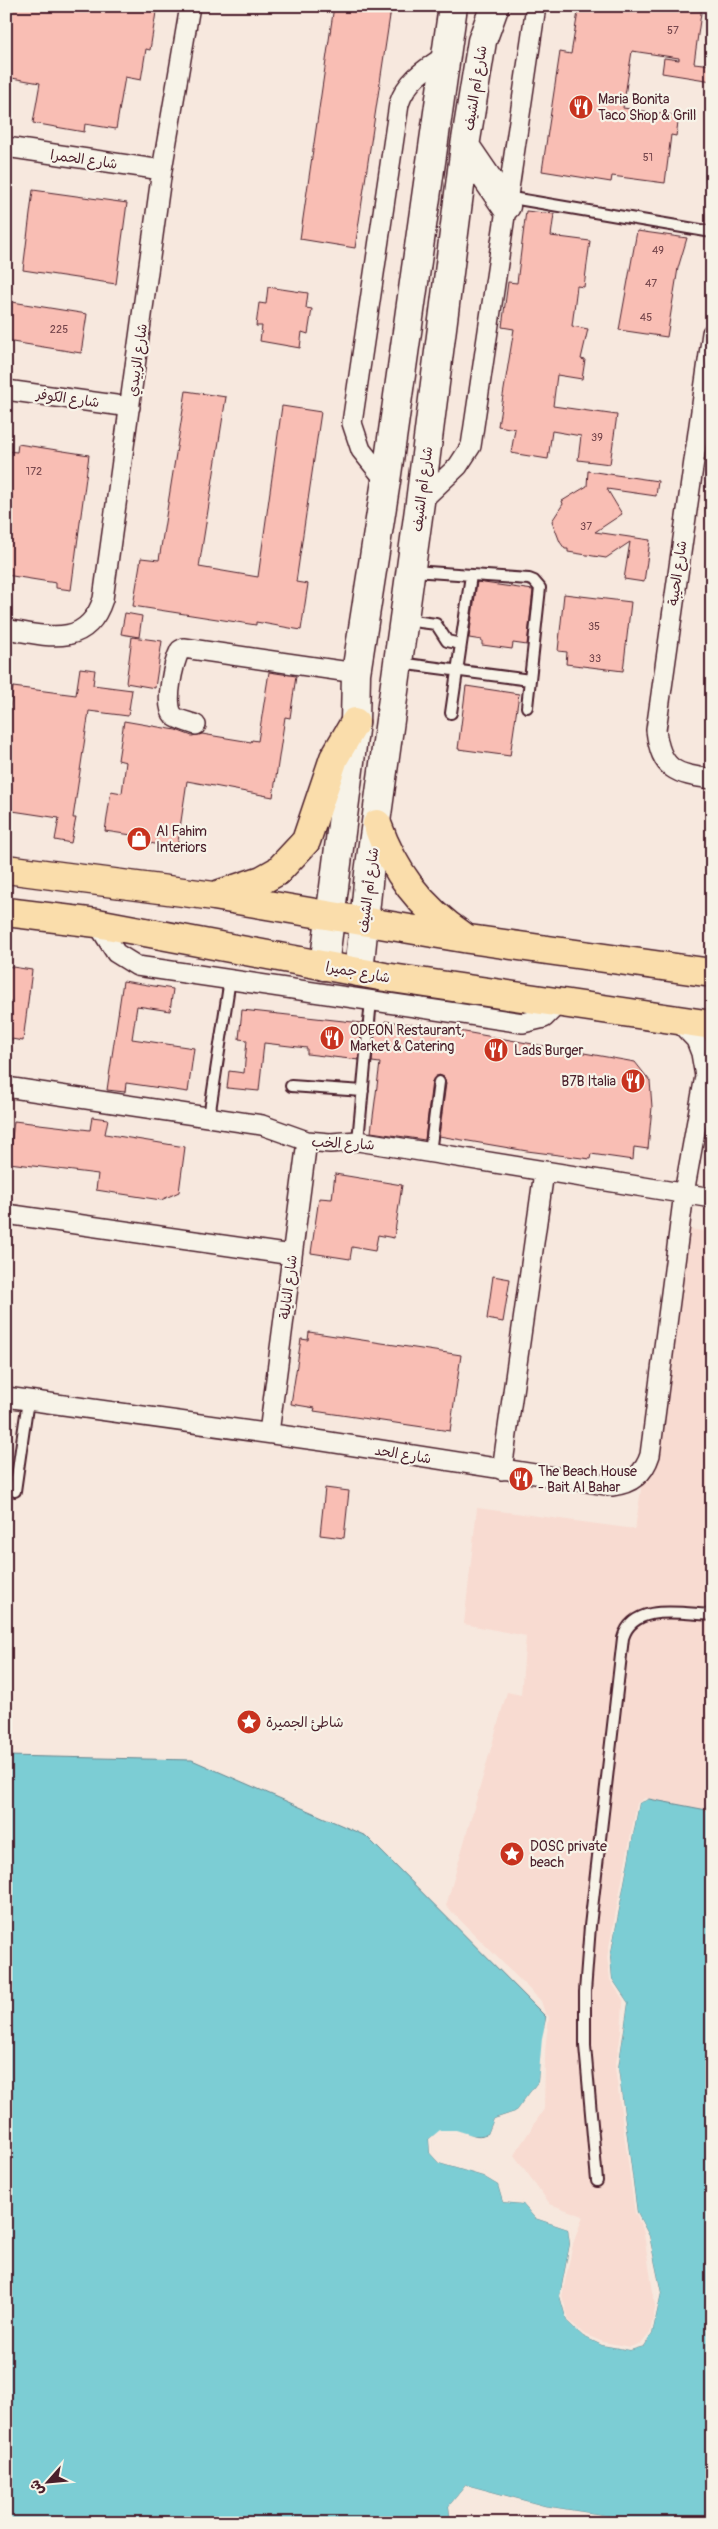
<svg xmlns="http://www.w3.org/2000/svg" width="718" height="2529" font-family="Pangolin,'Playpen Sans Arabic',sans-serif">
  <rect width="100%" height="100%" fill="#f7e8de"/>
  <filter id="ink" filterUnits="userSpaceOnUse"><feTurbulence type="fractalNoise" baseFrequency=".02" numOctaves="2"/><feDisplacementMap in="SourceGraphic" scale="10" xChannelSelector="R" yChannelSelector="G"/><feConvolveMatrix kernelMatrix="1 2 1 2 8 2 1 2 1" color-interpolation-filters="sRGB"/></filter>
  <g filter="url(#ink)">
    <path fill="#f8dbd1" d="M681 1228 712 1232V1811L649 1799 639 1803 618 2068 656 2311 652 2334 644 2346 630 2350 602 2345 583 2336 567 2321 560 2296 568 2258 583 2216 550 2204 514 2155 544 2109 546 2016 541 2001 446 1906 507 1692 521 1695 526 1636 464 1624 477 1508 635 1529Z"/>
    <path fill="#7ccdd4" stroke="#688790" d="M6 1756 192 1760 366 1836 546 2017 538 2082 515 2112 494 2119 488 2134C464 2142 455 2119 429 2139L430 2153 439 2163 483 2176 498 2185 503 2202 523 2204 535 2218 568 2229 570 2244 560 2296 567 2321 583 2336 602 2345 630 2350 644 2346 652 2334 661 2293 649 2236 637 2213 618 2068 628 2003 612 1979 610 1957 639 1803 649 1799 712 1811V2523H653L544 2506 466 2485 449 2506 451 2523H6Z"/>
    <path fill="#f7e8de" d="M645 1798 649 1799 639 1803 610 1957 612 1979 628 2003 618 2068 637 2213 649 2236 661 2293 652 2334 644 2346 630 2350 602 2345 583 2336 567 2321 560 2296 570 2244 568 2229 535 2218 523 2204 503 2202 498 2185 483 2176 439 2163 430 2153 429 2139 440 2130H456L479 2137 488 2134 494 2119 515 2112 538 2082 542 2038 547 2014 549 2017 541 2082 517 2113 496 2121 490 2135 479 2139 456 2133H441L432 2140V2152L440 2161 484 2173 499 2183 505 2200 524 2202 536 2216 570 2227 573 2244 562 2296 569 2320 584 2334 603 2342 630 2347 642 2343 650 2333 658 2293 647 2237 635 2213 615 2068 626 2004 610 1980 607 1957 637 1803Z
      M466 2485 544 2506 653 2523H636L544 2509 467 2488 452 2506 453 2523H451L449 2506Z"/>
    <path fill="#f9beb4" stroke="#4a1f2b" d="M6 6H157L150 50 146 49 141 80 125 77 116 129 85 124 84 132 33 123 40 83 6 77 9 60H6Z
      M334 6H375L391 9 355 248 300 239Z
      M579 6H702L694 63 712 65V81L662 73 664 58 679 60V58L632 51 623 108 679 116 676 136 671 135 665 183 612 176 611 182 542 171 560 52 571 54Z
      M33 190 127 203 116 284 23 270Z
      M526 211 554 214 551 236 590 241 584 287 577 286 572 326 588 329 581 359 585 360 582 379 557 375 553 406 617 415 610 464 578 460 581 436 552 431 548 459 511 453 515 429 498 426 514 329 502 327 508 282 517 283Z
      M637 231 687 238 678 268 667 337 619 330Z
      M268 287 308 293 306 308 312 309 308 334 302 332 300 348 260 341 262 326H256L259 303 266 304Z
      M6 301 87 314 81 353 6 341Z
      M186 391 226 397 199 567 258 577 282 406 321 412 296 582 308 584 301 630 256 622V625L133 606 141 558 159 560Z
      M18 444 89 455 71 590 56 588V583L6 575V451L17 452Z
      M588 471 658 481 656 496 607 489 622 514 595 532 650 540 644 582 624 579 630 542 606 558 568 552V549H565L560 542 552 521 563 504 562 501 587 486Z
      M477 582 533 590 527 645 513 643 512 649 482 645V640L469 638Z
      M564 594 631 602 623 671 566 664 567 652 558 651Z
      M125 613 142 616 139 637 121 634Z
      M132 637 162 641 155 688 126 683Z
      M80 668 95 670 93 685 132 690 128 716 89 711 73 818H76L71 843 55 840 59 818 6 810V737L13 687 76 695Z
      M269 672 296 676 290 718 285 717 273 797 187 781 177 848 144 842 145 837 105 831 111 791 122 793 126 762 118 760 124 721 176 730 192 736 202 734 251 742 252 740 258 741Z
      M466 686 519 694 510 756 458 749Z
      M6 966 32 970 23 1041 6 1038 11 1002 6 1001Z
      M123 981 173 989 170 1011 137 1006 132 1039 194 1048 188 1092 126 1083 125 1092 107 1090Z
      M242 1010 362 1023 359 1060 307 1054V1048L264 1043 259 1091 227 1088 229 1071 244 1073 247 1040 239 1039Z
      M385 1021 442 1028 635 1062 650 1081 652 1107 648 1149 634 1147 633 1160 591 1154 590 1159 527 1151 439 1136 446 1083 444 1077 439 1075 432 1081 425 1140 371 1132 380 1063 372 1062 376 1025 384 1026Z
      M92 1117 108 1119 105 1134 185 1147 179 1192 161 1200 96 1190 98 1174 9 1163 14 1121 90 1130Z
      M335 1174 402 1185 394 1238 378 1235 375 1251 352 1247 350 1259 311 1253 319 1198 332 1199Z
      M493 1276 510 1279 503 1322 487 1319Z
      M309 1332 461 1355 450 1431 314 1411 315 1408 291 1404 301 1339 308 1340Z
      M325 1488 349 1491 344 1538 320 1535Z"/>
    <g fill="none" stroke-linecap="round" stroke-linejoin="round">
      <defs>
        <path id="lane" d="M506 197 712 232
          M413 571 529 579 534 581 540 588 527 707
          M405 620 436 624 447 641 461 644
          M399 663 530 680
          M451 713 471 575
          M291 1086 363 1091
          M209 1117 230 979
          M358 1141 371 1000
          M430 1153 439 1082
          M15 1491 28 1400
          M597 2181 585 2046V1992L590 1926 623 1638C633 1602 683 1614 712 1615"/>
        <path id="street" d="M6 147 162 170
          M712 333 656 730C661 771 676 774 712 779
          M6 390 130 407
          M386 481 361 450 352 423 399 104C407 79 427 68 448 54
          M420 502 458 466 471 446 536 6
          M6 629C46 636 87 649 103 599L162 170 190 6
          M196 725C189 722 178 720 174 716 163 705 174 662 180 650L184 648 356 673
          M97 923 116 953 137 966 523 1023 544 1018 559 1003
          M6 1087 262 1125 307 1141 330 1143 358 1141 712 1198
          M6 1214 292 1255
          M6 1397 323 1441 612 1486C631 1484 644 1474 650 1455L684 1193 705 1076 701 1053 696 1040 677 1020
          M269 1433 307 1141
          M502 1470 544 1172"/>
        <path id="secondary" d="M465 146 506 206
          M324 966 355 722 356 673 386 481 453 6
          M359 972 369 873 420 502 465 146 482 41 494 8"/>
        <path id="primary" d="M377 824C394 872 420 907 463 936
          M6 869 214 896 469 939 712 973
          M220 894 262 880 278 871 306 841 334 758 355 722
          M6 912 97 923 385 977 712 1025"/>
      </defs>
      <use href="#lane" stroke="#4a1f2b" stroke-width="14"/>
      <use href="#street" stroke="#4a1f2b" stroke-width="22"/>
      <use href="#secondary" stroke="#4a1f2b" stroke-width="31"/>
      <use href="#primary" stroke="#4a1f2b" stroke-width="31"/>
      <use href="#lane" stroke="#f7f3e8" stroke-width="10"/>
      <use href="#street" stroke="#f7f3e8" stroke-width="19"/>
      <use href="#secondary" stroke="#f7f3e8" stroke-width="28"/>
      <use href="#primary" stroke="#faddab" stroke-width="28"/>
    </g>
  </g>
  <defs>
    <symbol id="restaurant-disc" viewBox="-11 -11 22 22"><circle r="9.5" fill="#c8321e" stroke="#f7f3e8"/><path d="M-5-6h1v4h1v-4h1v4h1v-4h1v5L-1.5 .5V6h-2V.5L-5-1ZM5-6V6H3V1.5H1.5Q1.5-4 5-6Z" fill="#fff"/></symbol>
    <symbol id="shop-disc" viewBox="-11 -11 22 22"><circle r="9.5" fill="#c8321e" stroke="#f7f3e8"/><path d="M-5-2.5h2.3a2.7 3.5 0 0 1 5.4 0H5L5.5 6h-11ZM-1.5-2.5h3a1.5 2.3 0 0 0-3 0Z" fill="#fff"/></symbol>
    <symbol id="sight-disc" viewBox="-11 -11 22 22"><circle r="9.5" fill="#c8321e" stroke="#f7f3e8"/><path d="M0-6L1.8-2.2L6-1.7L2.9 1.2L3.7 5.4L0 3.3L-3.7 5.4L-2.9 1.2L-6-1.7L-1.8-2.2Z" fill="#fff"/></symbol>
  </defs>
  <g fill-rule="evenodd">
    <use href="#restaurant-disc" x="567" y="93" width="28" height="28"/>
    <use href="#shop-disc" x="125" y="825" width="28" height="28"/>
    <use href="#restaurant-disc" x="318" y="1024" width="28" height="28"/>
    <use href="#restaurant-disc" x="482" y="1036" width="28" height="28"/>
    <use href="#restaurant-disc" x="619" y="1067" width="28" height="28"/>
    <use href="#restaurant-disc" x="507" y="1465" width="28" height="28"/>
    <use href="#sight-disc" x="235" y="1708" width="28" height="28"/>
    <use href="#sight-disc" x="498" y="1840" width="28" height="28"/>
  </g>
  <g text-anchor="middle" stroke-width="4.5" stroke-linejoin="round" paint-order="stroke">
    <g font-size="11" fill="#76474d">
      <text x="673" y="34">57</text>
      <text x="648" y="161">51</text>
      <text x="658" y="254">49</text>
      <text x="651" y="287">47</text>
      <text x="646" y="321">45</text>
      <text x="59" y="333">225</text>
      <text x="597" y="441">39</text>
      <text x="34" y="475">172</text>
      <text x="586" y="530">37</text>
      <text x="594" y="630">35</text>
      <text x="595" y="662">33</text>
    </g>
    <g font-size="14" fill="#4a1f2b" stroke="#f7f3e8">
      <text transform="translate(475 88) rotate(-81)" y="5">شارع أم الشيف</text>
      <text transform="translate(84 159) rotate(8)" y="5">شارع الحمرا</text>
      <text transform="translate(137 360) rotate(-82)" y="5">شارع الزبيدي</text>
      <text transform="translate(68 398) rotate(8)" y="5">شارع الكوفر</text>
      <text transform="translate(422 489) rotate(-83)" y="5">شارع أم الشيف</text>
      <text transform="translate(677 573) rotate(-82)" y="5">شارع الحيبة</text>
      <text transform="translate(368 890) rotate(-83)" y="5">شارع أم الشيف</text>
      <text transform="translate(358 972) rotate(10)" y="5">شارع جميرا</text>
      <text transform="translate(343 1143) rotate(3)" y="5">شارع الخب</text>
      <text transform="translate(288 1287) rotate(-83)" y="5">شارع النايلة</text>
      <text transform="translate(403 1454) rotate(9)" y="5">شارع الحد</text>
    </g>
    <g font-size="14" fill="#4a1f2b" stroke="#f7f3e8" text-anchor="start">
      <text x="598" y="104">Maria Bonita<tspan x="598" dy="16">Taco Shop &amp; Grill</tspan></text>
      <text x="156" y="836">Al Fahim<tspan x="156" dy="16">Interiors</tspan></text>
      <text x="350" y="1035">ODEON Restaurant,<tspan x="350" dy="16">Market &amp; Catering</tspan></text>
      <text x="514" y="1055">Lads Burger</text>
      <text x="616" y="1086" text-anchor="end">B7B Italia</text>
      <text x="538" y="1476">The Beach House<tspan x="538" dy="16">- Bait Al Bahar</tspan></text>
      <text x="266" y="1727">شاطئ الجميرة</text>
      <text x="530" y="1851">DOSC private<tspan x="530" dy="16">beach</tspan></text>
    </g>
  </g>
  <rect width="718" height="2529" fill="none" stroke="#f7f3e8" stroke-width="25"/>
  <rect x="12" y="12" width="693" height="2504" fill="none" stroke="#4a1f2b" stroke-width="2" filter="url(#ink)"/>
  <g transform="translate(48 2482) rotate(243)" stroke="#f7f3e8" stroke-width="4" paint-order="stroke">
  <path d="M0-4L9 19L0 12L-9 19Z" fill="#4a1f2b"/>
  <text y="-8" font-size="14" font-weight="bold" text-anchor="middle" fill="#4a1f2b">ش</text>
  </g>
</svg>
